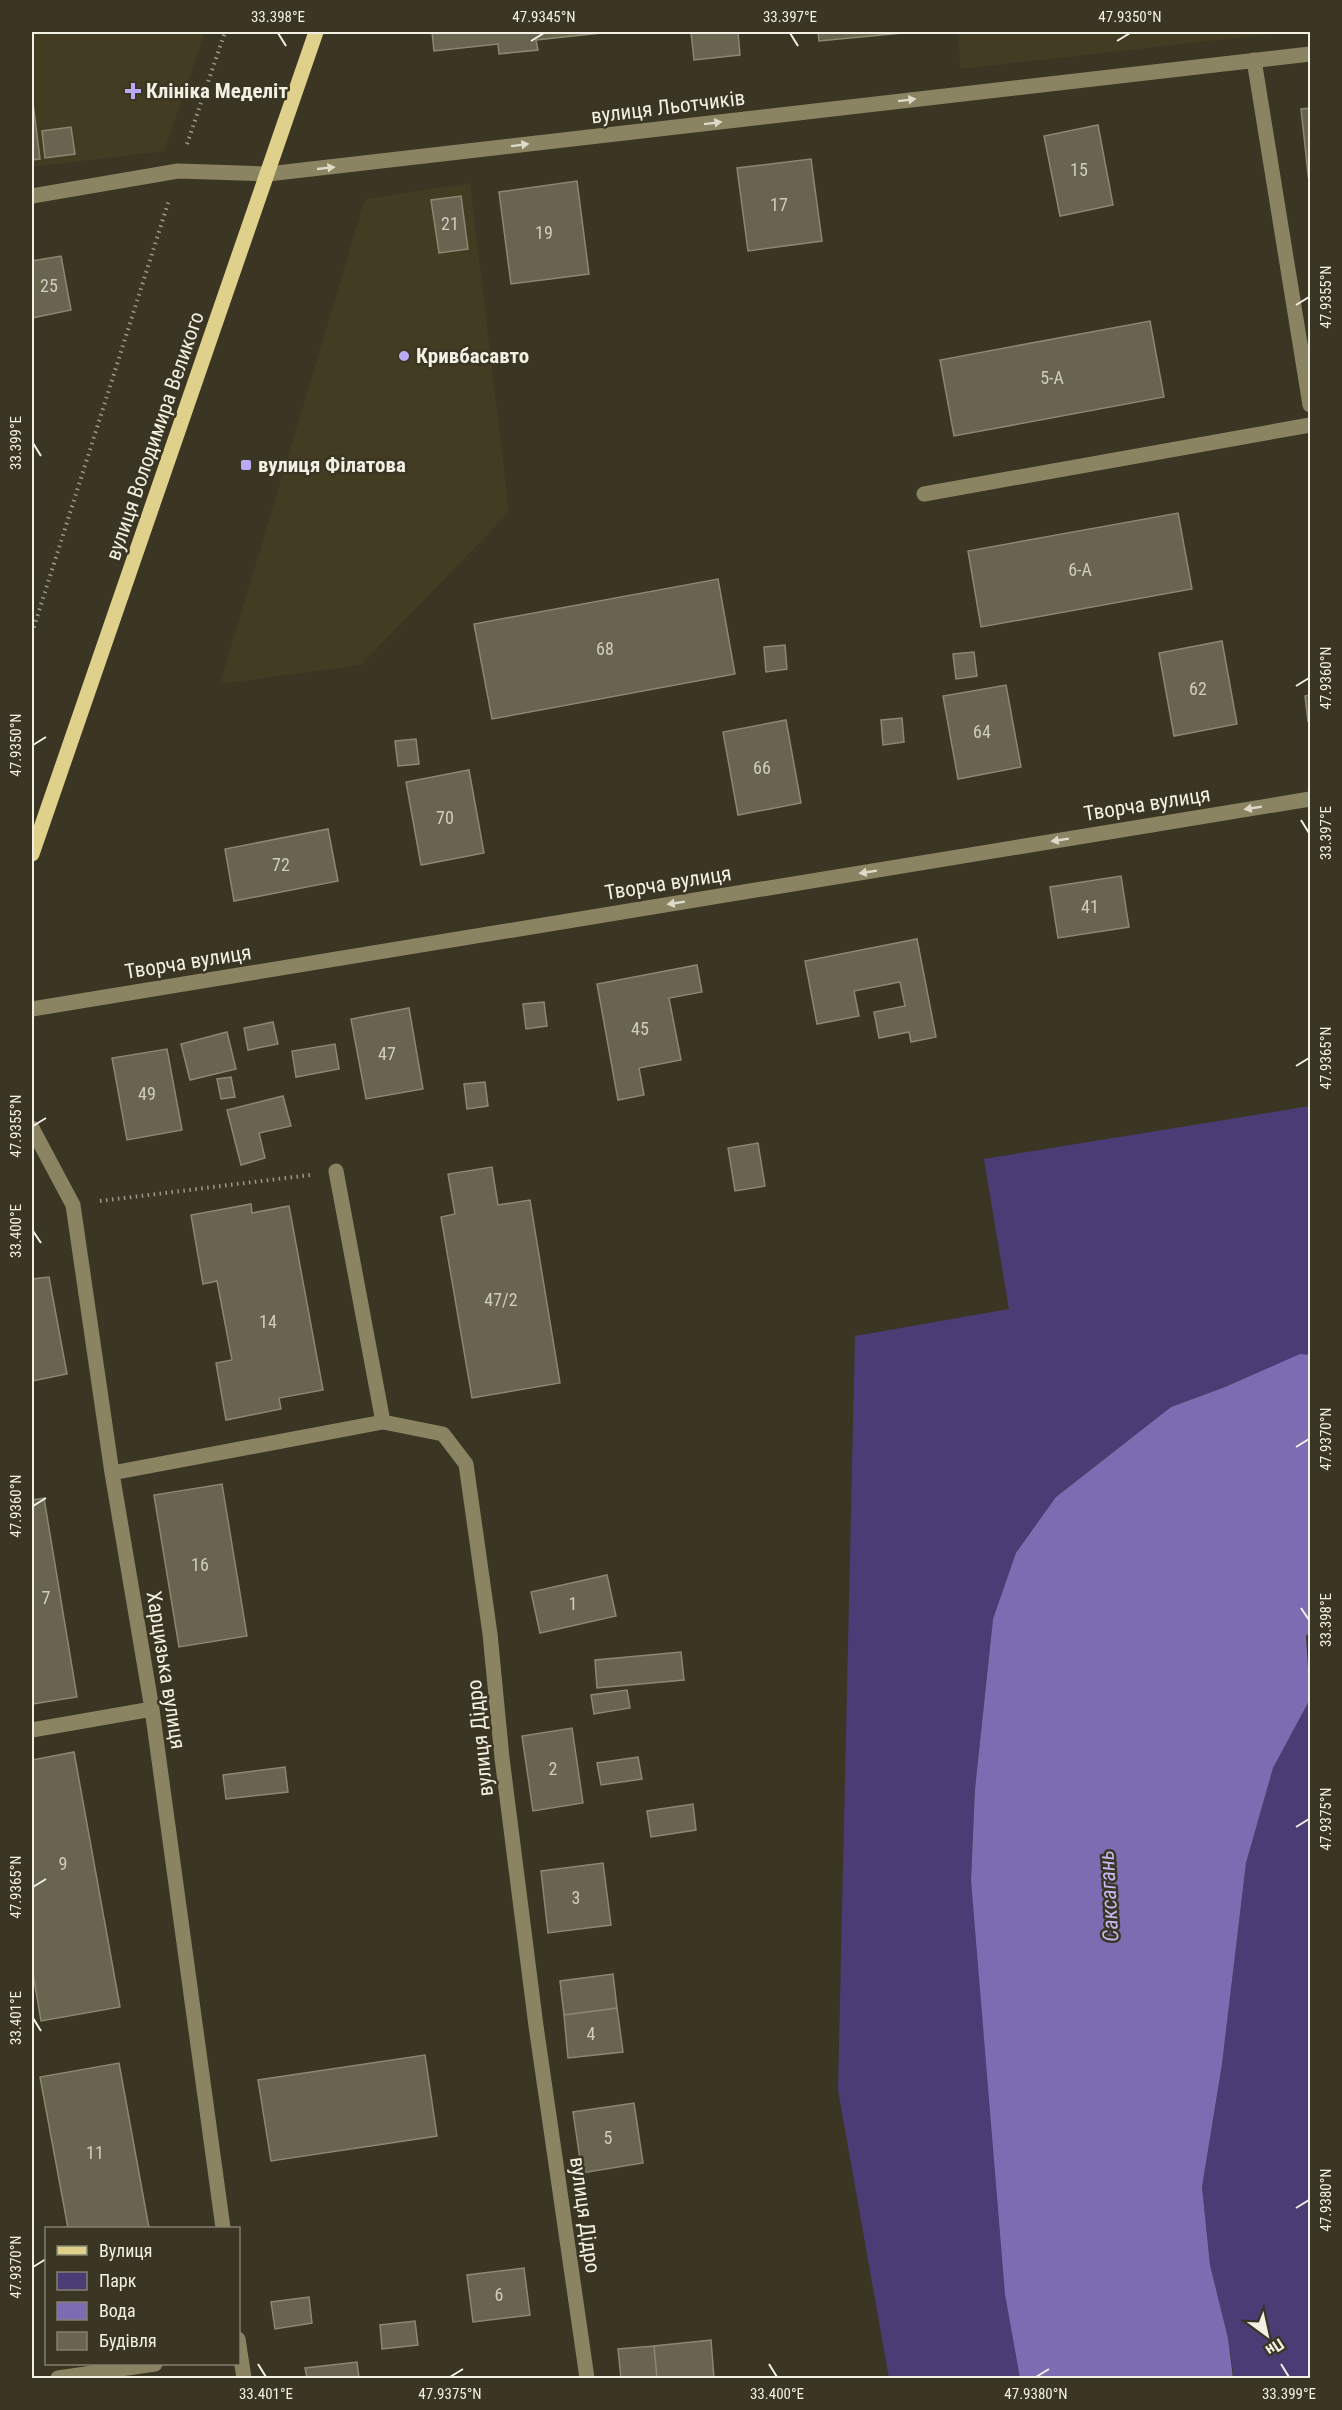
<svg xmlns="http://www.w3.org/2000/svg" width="1342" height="2410" font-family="'Roboto Condensed',sans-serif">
  <rect width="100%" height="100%" fill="#3a3623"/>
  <path fill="#423c22" d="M32 32H205L164 151 32 167Z
    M958 32H1290L960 69Z
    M470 183 509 512 361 665 220 684 365 199Z"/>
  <path fill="#4c3c76" d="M1310 1106V1361L1275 1365 1225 1387 1171 1407 1056 1497 993 1619 975 1789 971 1880 1021 2378H889L838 2090 855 1336 1009 1309 984 1159Z
    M1310 1699V2378H1234L1228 2338 1210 2265 1202 2187 1222 2064 1246 1863 1273 1768Z"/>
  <path fill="#7d6cb1" d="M1300 1354 1310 1355V1632L1306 1636 1310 1699 1273 1768 1246 1863 1222 2064 1202 2187 1210 2265 1228 2338 1233 2378H1020L1005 2294 971 1880 975 1789 993 1619 1016 1553 1056 1497 1171 1407 1225 1387Z"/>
  <path fill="#68644f" stroke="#8c8771" stroke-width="1.5" d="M432 32H611L536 40 538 50 499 54 498 44 434 51Z
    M691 32H738L740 55 694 60Z
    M818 32H902V33L819 41Z
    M32 95 40 159 32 160Z
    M1310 108V192L1301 109Z
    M1098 125 1113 205 1060 216 1044 136Z
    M71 127 75 154 45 158 42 131Z
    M811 159 822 241 748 251 737 168Z
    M577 181 589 274 511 284 499 192Z
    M461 196 468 249 439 253 431 200Z
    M61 256 71 310 32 318V261Z
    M1150 321 1164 397 954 436 940 360Z
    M1178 513 1192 589 981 627 968 551Z
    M718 579 735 674 492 719 474 624Z
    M1222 641 1237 724 1174 736 1159 653Z
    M785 645 787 669 766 672 764 647Z
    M974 652 977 676 956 679 953 654Z
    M1006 685 1021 767 958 779 943 696Z
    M1310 695V720L1308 721 1305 696Z
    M902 718 904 742 883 745 881 720Z
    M786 720 801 803 738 815 723 732Z
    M416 739 419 764 398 766 395 741Z
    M469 770 484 853 421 865 406 782Z
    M328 829 338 881 234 901 225 849Z
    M1121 876 1129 927 1058 938 1050 887Z
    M917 939 936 1037 911 1042 909 1032 879 1038 874 1012 905 1006 900 982 854 991 859 1016 817 1024 805 961Z
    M697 965 702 992 669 998 681 1060 639 1068 644 1095 618 1100 597 984Z
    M544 1002 547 1026 526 1029 523 1004Z
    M409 1008 423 1089 366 1099 351 1019Z
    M273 1022 278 1044 248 1050 244 1028Z
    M227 1032 236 1069 190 1080 181 1044Z
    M335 1044 339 1069 296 1077 292 1051Z
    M167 1049 182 1130 127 1140 112 1058Z
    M231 1077 235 1097 221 1099 217 1079Z
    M485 1082 488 1106 467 1109 464 1084Z
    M283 1096 291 1126 259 1133 265 1158 241 1165 227 1110Z
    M758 1143 765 1186 735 1191 728 1148Z
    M492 1167 498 1205 530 1200 560 1383 472 1398 441 1217 455 1214 448 1174Z
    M251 1204 252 1213 289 1206 323 1390 279 1398 281 1409 226 1420 216 1363 232 1360 217 1281 203 1284 191 1215Z
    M49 1277 67 1374 32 1381V1279Z
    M222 1484 247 1636 179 1647 154 1495Z
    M44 1498 77 1697 32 1704V1500Z
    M607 1575 616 1616 540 1633 531 1592Z
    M681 1652 684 1680 597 1688 595 1660Z
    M627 1690 630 1708 594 1714 591 1695Z
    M572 1728 583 1803 533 1811 522 1736Z
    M74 1752 120 2007 41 2021 32 1968V1760Z
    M638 1757 642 1779 601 1785 597 1763Z
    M285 1767 288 1792 226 1799 223 1775Z
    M693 1804 696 1830 651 1837 647 1811Z
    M603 1863 611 1925 548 1933 541 1871Z
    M613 1974 617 2008 564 2015 560 1981Z
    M617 2008 623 2052 568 2058 564 2015Z
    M425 2055 437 2136 271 2161 258 2080Z
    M119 2063 149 2228H68L40 2077Z
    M634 2103 643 2163 582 2173 573 2112Z
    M524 2268 530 2315 473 2322 467 2275Z
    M309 2297 312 2323 275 2329 271 2302Z
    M415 2321 418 2345 382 2349 380 2325Z
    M711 2340 714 2378H657L654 2346Z
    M654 2346 657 2378H621L618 2349Z
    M357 2362 359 2378H307L305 2368Z"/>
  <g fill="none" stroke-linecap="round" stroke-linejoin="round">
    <path stroke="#9d998a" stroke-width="4" stroke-dasharray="1.5 4.5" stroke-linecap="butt" d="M187 144 225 32
      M32 633 169 200
      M100 1201 310 1175"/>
    <path stroke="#8a8463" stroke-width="15" d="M1254 60 1310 405
      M32 196 178 171 268 174 1310 54
      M924 494 1310 425
      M32 1009 1310 799
      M32 1128 73 1205 112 1473 152 1709 223 2228
      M336 1171 383 1422
      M112 1473 383 1422 443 1434 466 1464 490 1634 502 1758 536 2026 587 2378
      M32 1730 152 1709
      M238 2339 244 2378
      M58 2378 155 2364"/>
    <path stroke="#dfd18b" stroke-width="15" d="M32 854 316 32"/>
  </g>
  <defs><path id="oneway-solid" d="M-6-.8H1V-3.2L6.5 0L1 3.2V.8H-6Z" transform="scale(1.5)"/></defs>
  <g fill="#dedaca">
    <use href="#oneway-solid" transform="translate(907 100) rotate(-7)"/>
    <use href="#oneway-solid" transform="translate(713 123) rotate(-7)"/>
    <use href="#oneway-solid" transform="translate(520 145) rotate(-7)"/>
    <use href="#oneway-solid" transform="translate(326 168) rotate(-6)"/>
    <use href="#oneway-solid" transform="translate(1253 808) rotate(171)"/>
    <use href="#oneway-solid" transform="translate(1060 840) rotate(171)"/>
    <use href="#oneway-solid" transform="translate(868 872) rotate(171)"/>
    <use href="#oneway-solid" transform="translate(676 903) rotate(171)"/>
  </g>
  <path fill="none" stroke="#f3f0e4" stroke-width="2" d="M278 33 286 46M790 33 798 46M531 41 544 33M1117 41 1130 33M1296 305 1309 297M33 443 41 456M1296 686 1309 678M33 745 46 737M1301 820 1309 833M1296 1066 1309 1058M33 1126 46 1118M33 1231 41 1243M1296 1447 1309 1439M33 1506 46 1498M1301 1608 1309 1620M1296 1827 1309 1819M33 1887 46 1879M33 2018 41 2031M1296 2208 1309 2200M33 2267 46 2259M258 2364 266 2377M769 2364 777 2377M1281 2364 1289 2377M450 2377 463 2369M1036 2377 1049 2369"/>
  <g fill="#bcaaf6" stroke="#3a3623" stroke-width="2">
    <path d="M130 82h6v6h6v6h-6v6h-6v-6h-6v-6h6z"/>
    <circle cx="404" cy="356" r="6"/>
    <rect x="240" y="459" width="12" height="12" rx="3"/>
  </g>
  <g text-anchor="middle" stroke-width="5" stroke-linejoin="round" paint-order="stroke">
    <g font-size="18" fill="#d0cdbf">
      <text x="1079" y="176">15</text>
      <text x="779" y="211">17</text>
      <text x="450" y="230">21</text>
      <text x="544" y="239">19</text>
      <text x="49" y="292">25</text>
      <text x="1052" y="384">5-А</text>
      <text x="1080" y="576">6-А</text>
      <text x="605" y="655">68</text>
      <text x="1198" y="695">62</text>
      <text x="982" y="738">64</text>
      <text x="762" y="774">66</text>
      <text x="445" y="824">70</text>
      <text x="281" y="871">72</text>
      <text x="1090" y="913">41</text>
      <text x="640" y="1035">45</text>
      <text x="387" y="1060">47</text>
      <text x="147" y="1100">49</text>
      <text x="501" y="1306">47/2</text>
      <text x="268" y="1328">14</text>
      <text x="200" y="1571">16</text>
      <text x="46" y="1604">7</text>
      <text x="573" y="1610">1</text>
      <text x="553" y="1775">2</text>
      <text x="63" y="1870">9</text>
      <text x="576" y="1904">3</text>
      <text x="591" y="2040">4</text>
      <text x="608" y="2144">5</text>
      <text x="95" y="2159">11</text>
      <text x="499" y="2301">6</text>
    </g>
    <g font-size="21" font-weight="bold" fill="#f3f0e4" stroke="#3a3623" text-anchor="start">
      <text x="146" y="98">Клініка Меделіт</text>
      <text x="416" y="363">Кривбасавто</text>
      <text x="258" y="472">вулиця Філатова</text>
    </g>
    <g font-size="21" fill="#f3f0e4" stroke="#3a3623">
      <text transform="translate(668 107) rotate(-7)" y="7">вулиця Льотчиків</text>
      <text transform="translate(155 436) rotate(-71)" y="7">вулиця Володимира Великого</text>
      <text transform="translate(1147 804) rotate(-9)" y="7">Творча вулиця</text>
      <text transform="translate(668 883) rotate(-9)" y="7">Творча вулиця</text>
      <text transform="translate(188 962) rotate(-9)" y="7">Творча вулиця</text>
      <text transform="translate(166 1670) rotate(81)" y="7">Харцизька вулиця</text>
      <text transform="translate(480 1738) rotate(-96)" y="7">вулиця Дідро</text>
      <text transform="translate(585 2215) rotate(82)" y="7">вулиця Дідро</text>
    </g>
    <g font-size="22" font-style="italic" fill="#c5b9f3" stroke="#3a3623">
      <text transform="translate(1108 1896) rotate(-93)" y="8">Саксагань</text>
    </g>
  </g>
  <rect width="1342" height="2410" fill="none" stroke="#3a3623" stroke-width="66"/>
  <rect x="45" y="2227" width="195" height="138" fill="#3a3623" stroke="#848070" stroke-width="1.5"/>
  <rect x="57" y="2246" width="30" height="9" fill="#dfd18b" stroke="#848070" stroke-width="1.5"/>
  <text x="99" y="2257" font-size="18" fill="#f3f0e4">Вулиця</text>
  <rect x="57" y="2272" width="30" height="18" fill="#4c3c76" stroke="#848070" stroke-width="1.5"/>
  <text x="99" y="2287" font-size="18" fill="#f3f0e4">Парк</text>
  <rect x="57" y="2302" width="30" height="18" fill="#7d6cb1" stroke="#848070" stroke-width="1.5"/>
  <text x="99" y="2317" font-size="18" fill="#f3f0e4">Вода</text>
  <rect x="57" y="2332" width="30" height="18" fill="#68644f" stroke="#848070" stroke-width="1.5"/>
  <text x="99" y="2347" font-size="18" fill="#f3f0e4">Будівля</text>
  <g transform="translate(1267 2335) rotate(147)" stroke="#3a3623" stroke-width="4.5" paint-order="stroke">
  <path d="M0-4.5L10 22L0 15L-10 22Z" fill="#f3f0e4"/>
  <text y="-9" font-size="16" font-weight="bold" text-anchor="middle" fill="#f3f0e4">Пн</text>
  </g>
  <rect x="33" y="33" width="1276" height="2344" fill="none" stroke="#f3f0e4" stroke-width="2"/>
  <g font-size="15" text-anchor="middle" fill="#f3f0e4">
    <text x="278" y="22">33.398°E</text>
    <text x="544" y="22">47.9345°N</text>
    <text x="790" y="22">33.397°E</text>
    <text x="1130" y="22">47.9350°N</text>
    <text transform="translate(1326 297) rotate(-90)" y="5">47.9355°N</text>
    <text transform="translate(16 443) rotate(-90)" y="5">33.399°E</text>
    <text transform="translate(1326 678) rotate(-90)" y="5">47.9360°N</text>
    <text transform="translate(16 745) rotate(-90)" y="5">47.9350°N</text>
    <text transform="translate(1326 833) rotate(-90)" y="5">33.397°E</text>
    <text transform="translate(1326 1058) rotate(-90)" y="5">47.9365°N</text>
    <text transform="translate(16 1126) rotate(-90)" y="5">47.9355°N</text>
    <text transform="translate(16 1231) rotate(-90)" y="5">33.400°E</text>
    <text transform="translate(1326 1439) rotate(-90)" y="5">47.9370°N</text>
    <text transform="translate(16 1506) rotate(-90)" y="5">47.9360°N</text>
    <text transform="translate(1326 1620) rotate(-90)" y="5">33.398°E</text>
    <text transform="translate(1326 1819) rotate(-90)" y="5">47.9375°N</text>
    <text transform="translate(16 1887) rotate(-90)" y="5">47.9365°N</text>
    <text transform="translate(16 2018) rotate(-90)" y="5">33.401°E</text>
    <text transform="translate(1326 2200) rotate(-90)" y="5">47.9380°N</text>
    <text transform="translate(16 2267) rotate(-90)" y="5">47.9370°N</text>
    <text x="266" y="2399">33.401°E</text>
    <text x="450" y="2399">47.9375°N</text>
    <text x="777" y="2399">33.400°E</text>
    <text x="1036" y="2399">47.9380°N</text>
    <text x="1289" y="2399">33.399°E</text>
  </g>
</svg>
